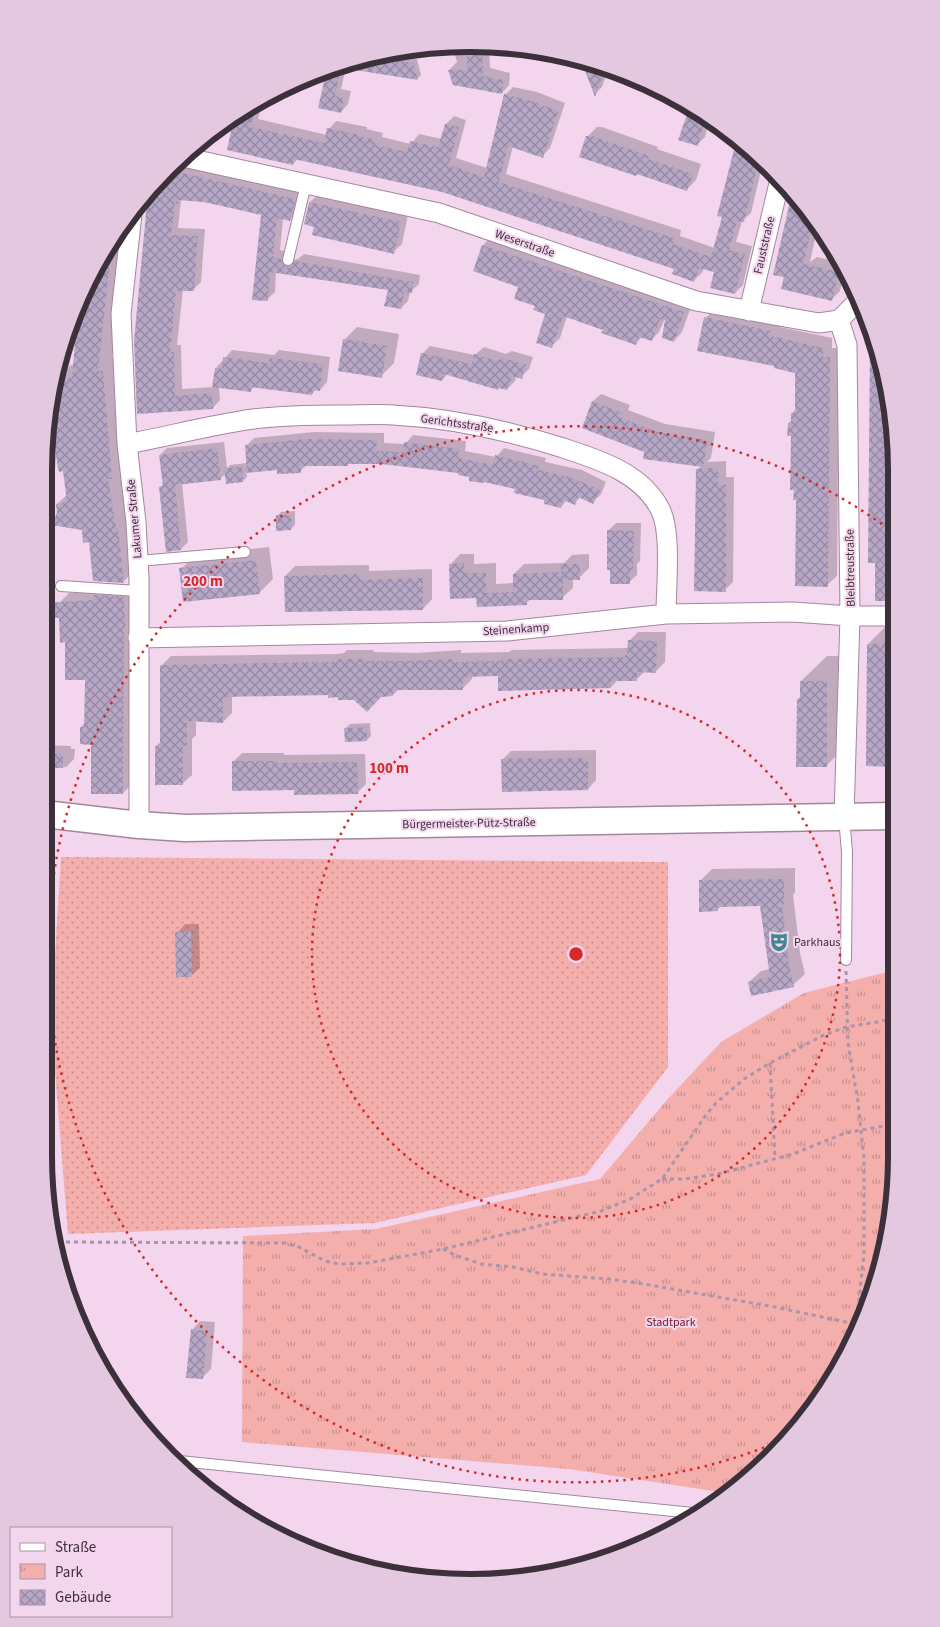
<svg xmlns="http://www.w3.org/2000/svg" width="940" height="1627" font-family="'Source Sans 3',sans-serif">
  <defs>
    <pattern id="park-tufts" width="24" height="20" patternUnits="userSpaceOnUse" patternTransform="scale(1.25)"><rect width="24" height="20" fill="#f4afad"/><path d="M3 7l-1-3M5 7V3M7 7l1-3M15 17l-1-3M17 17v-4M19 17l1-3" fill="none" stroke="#c78f8e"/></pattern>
    <pattern id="garden-dots" width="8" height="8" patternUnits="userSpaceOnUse" patternTransform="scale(1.25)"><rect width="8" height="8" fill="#f4afad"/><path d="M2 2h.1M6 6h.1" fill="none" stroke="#c78f8e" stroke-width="1.8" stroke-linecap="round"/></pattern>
    <pattern id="building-cross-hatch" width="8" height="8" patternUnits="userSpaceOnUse" patternTransform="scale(1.25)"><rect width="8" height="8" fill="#b6a7c6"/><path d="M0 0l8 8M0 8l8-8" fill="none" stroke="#9588a2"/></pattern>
  </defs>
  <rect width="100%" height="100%" fill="#f3d5ee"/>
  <path fill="url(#park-tufts)" d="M895 971V1185L874 1294 839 1370 751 1478 726 1493 569 1469 242 1442 243 1236 376 1229 600 1179 666 1101 721 1042 804 993 887 972Z"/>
  <path fill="url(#garden-dots)" d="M61 857 668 862V1067L586 1175 375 1223 68 1234 51 1022Z"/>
  <path fill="#0003" d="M452 45 489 46 490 68 510 73 509 85 502 93 454 84 449 70 457 62Z
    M388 54 417 59 421 75 418 78 346 68 341 89 351 91 348 104 341 112 320 107 327 73 332 69 360 58Z
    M583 61 609 67 602 87 595 94Z
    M513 87 537 92 565 103 550 148 542 156 513 146 506 174 681 230 680 236 715 248 724 216 719 215 737 142 763 162 751 213 742 221 736 242 752 246 743 285 735 293 715 271 704 268 702 273 694 280 675 268 442 191 298 159 293 164 236 116 258 102 262 103 258 119 327 135 329 129 336 121 367 127V129L383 133 382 137 411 144 419 134 442 139 446 124 454 116 466 120 456 158 487 168 505 95Z
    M691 107 709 121 705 137 697 145Z
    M597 127H602L658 147 657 149 701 164 696 180 687 189 587 137Z
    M177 163 302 191 297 212 290 220 283 218 280 250 288 252 289 255 294 260 298 259 304 254 420 275 419 284 410 292 408 301 401 308 386 305 389 289 276 272 275 292 267 299 262 214 205 201 181 199 178 228 205 229 201 282 193 290 183 289 177 345H181L182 389 214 387 216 368 232 350 274 355 279 350 330 357 327 382 320 390 316 389 312 394 255 386 250 391 219 387 220 400 213 408 139 413 135 341 149 189Z
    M319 194 408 214 402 244 393 252 315 226 310 202Z
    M793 195 818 226 810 262 817 257 839 262 844 274 840 291 832 299 783 288Z
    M125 222 112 358 117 357 138 567 123 582 83 529 59 513 57 504 67 495 56 385 57 378 71 365H74L77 330 75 317H73L101 257Z
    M491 237 692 304 682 332 674 341 666 316 659 332 651 340 642 337 636 343 604 329 567 316 560 338 552 346 547 313 536 305 483 245Z
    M715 308 780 321V327L832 338V348H839L837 576 827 585 798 499 792 435 789 423 792 420V413L796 409 797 372 776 365 706 318Z
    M357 327 399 334 394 363 381 376 344 340Z
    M871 328 893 415V591H876V562H869Z
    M430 346 475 355 484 347 506 354 512 351 533 357 529 369 521 377 516 376 515 381 507 389 448 374 442 380 422 354Z
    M601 394 630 405 628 410 665 424 715 432 711 458 707 462 726 461V477H734L733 582 725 590 697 470 701 466 645 451 593 401Z
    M314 432 384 433V443L405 444 413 435 466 441 465 451 496 457 504 448 546 458 545 462 582 470 606 482 601 494 593 502 581 497 574 503 567 500 561 507 546 499 516 488 460 472 381 463 307 465 300 471 278 469 246 472 247 477 243 481 226 473 220 479 182 483 188 542 181 549 160 487 164 484 160 455 167 448 224 442 227 468 230 465 247 463 246 446 254 438Z
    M295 511V525L291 529 277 516 281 512Z
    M616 523H641L640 561 637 564V575L629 582 608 531Z
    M269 547 273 579 260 592 181 569 194 556Z
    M460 554H474V564L496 563V584L514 583V574L524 564 564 563 572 555 589 554V568L579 578 573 579V588L562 598 531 599 526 603 478 597 450 565Z
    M369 565V571L432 569V599L423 609 285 576 295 566Z
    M133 588V783L123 793 81 727 85 723 87 679 67 641 59 603 69 593Z
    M893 619 894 764 892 765 868 644Z
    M638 632H666L665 662 655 672 645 671 636 680H618L611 687 499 675H472V679L463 688 399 689 393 695 355 698 329 694 232 696V713L223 722 196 720V735L192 739V775L182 784 156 746 162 741 161 666 171 656 337 654 344 653 347 650H373L374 652 416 653 461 650V653L509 652 512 650 629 648V641Z
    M827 656H852L851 741 826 766 798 699 801 696V681Z
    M370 723 371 736 367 740 346 728 350 724Z
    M44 745 71 746V749H75L74 759 66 767 44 766Z
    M596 750V780L588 789 503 759 511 751Z
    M242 753H284V755L365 754 366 784 357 793 296 788 233 762Z
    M795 868V893L793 894 800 953 805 974 793 985 749 982 761 971 770 969 761 905H722L717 910 700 881 712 869Z
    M185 924H199L200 968 191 976 177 933Z
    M200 1321 215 1322 211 1369 202 1378 192 1330Z"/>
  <path fill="url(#building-cross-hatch)" d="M466 45 482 46 483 76 503 80 502 94 453 85 448 70H468Z
    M376 56 413 63 418 80 336 67 360 58Z
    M581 60 606 66 595 97Z
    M340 70 335 96 344 99 341 113 318 108 326 73Z
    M504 94 528 100 558 111 543 158 508 146 499 182 674 238 673 244 711 257 722 217 717 216 736 142 759 159 744 222 737 221 729 250 745 254 735 294 710 288 714 272 699 268 694 282 672 274 674 269 442 192 294 159 293 165 227 150 234 117 256 104 251 127 324 143 327 128 360 135V136L376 140 375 145 407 152 410 141 438 147 445 124 459 127 449 165 484 177Z
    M690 106 705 118 698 146 678 140Z
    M586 136H592L649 156 648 159 693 174 687 191 637 174 636 176 579 157Z
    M170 170 295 199 290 221 277 218 273 257 281 259 282 262 286 267 290 266 295 261 413 282 412 293 390 291 404 293 401 309 384 306 388 290 270 272 268 301 252 300 261 215 204 202 178 200V204L175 203 171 235 198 236 194 291H176L170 352H174L175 396 212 393 213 409 137 414 134 341 148 192Z
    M792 193 814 220 803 264 839 272 832 301 781 289 784 277 773 275Z
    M309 202 401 222 394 254 312 235 314 227 304 224Z
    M112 242 98 371H103L112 479H108L116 528H118L124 583 93 581 89 542 83 543 82 530 51 525 57 513 56 504 67 502 63 471 59 472 57 463 51 412 57 379 72 378 76 331H72L74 317 101 257Z
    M482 245 684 312 674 342 662 338 665 320 660 319 652 341 639 337 636 345 601 333 603 330 563 316 552 348 536 343 545 314 533 310 535 306 514 299 518 287 473 271Z
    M704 317 771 331V336L823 348V357H830L828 587 795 586 796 500H793L794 490H790L791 436H787L788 423 791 422V413H795V373L774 368V366L697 351Z
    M343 339 387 346 382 378 338 371Z
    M870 340H875L893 415V601H875V563H868Z
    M421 353 472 364 474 354 497 361 503 358 526 365 522 379 512 376 507 390 498 388V390L444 374 442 381 416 375Z
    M223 357 269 363 270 358 323 364 320 391 313 390 312 395 251 387V392L212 387 215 368 222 369Z
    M592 401 623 413 621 418 657 432 708 440 703 467 643 459 644 452 582 428Z
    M306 439 377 440 376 451 403 452 404 442 459 449 458 458 493 465 495 455 539 466 538 470 573 478 600 490 593 504 578 497 575 505 563 500 561 508 544 504V500L514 493 515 489 484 482 483 483 469 481V477L458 475V473L407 467 381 464H348V466H301V473L277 474V470L247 473 245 445Z
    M217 448 221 480 175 485 181 550 166 552 159 487 163 486 159 455Z
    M242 466 243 482 226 484 224 469Z
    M711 468H718V484L726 485V592L694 591 696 469Z
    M276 515H291V530L276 531Z
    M607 530 634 531 633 570H630V584H610V570H607Z
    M256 560 260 594 183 602 179 568Z
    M464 563V573H486V593L513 592V574L561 572V564H580V580H563V600H527V605L477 607 476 598 450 599 449 564Z
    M360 574V580L423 578V610L285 612 284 576Z
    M94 595 124 597 125 628H124L123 794H91V745L80 744V727H84L85 680H65V642L60 643 59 618 44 617V603L94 600Z
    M628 640 657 641 656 673 637 672V681H611V688L498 691V676L463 677V690H393V696L381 697 367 712 354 700H338V697L328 698V695L223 697V723L187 721V745L183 746V785H155V746H160V665L327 662H336V659H365V661H405L452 659V662L501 661V659L625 657V655H627Z
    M893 643V767L866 766 867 644Z
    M800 681H827V767H796L797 699H800Z
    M367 727V741L345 742 344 728Z
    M44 753 63 754V768H44Z
    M536 758V759L588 758V790L502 792 501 759Z
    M232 761H275V763L357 762 358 794 294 795V790L232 791Z
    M784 879V905H782L789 965 794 987 751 996 748 982 770 977 760 906 718 907V911L699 912V880Z
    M175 932H191L192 977H176Z
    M191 1329 207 1331 203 1379 186 1378Z"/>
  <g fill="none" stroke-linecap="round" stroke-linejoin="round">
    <defs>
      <path id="lane" d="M288 260 306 184
        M138 561 245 552
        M61 586 138 591
        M844 817 847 852 846 960
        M180 1461 693 1513"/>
      <path id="street" d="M183 157 439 213 696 301 819 323 839 320 858 301
        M132 214 121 314 127 444 136 522 139 578V825
        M749 311 780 179
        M839 320 847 345 850 616 844 817
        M127 444C169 436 211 425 253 419 284 415 314 415 344 415 360 415 377 414 393 415 450 418 506 430 560 447 597 459 641 472 660 509 672 531 666 587 666 614
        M138 638 507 631 666 614 793 612 850 616H893"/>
      <path id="secondary" d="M44 814 139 825 185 828 894 816"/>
    </defs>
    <use href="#lane" stroke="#a3879e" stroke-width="12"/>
    <use href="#street" stroke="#a3879e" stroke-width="21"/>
    <use href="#secondary" stroke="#a3879e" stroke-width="29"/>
    <path stroke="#ab94a7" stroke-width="3" stroke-dasharray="4 4" stroke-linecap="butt" d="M846 971 848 1043 858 1102 864 1158V1254L855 1335
      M770 1063 775 1158
      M662 1179H684L718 1174 793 1154 845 1133 895 1124
      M58 1242 285 1243 299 1247 325 1261 339 1264 368 1263 443 1249 601 1211 630 1199 662 1179 706 1115 716 1103 744 1079 770 1063 824 1035 846 1027 877 1022 895 1018
      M443 1249 455 1255 481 1264 513 1267 542 1274 609 1279 644 1284 775 1307 860 1325"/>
    <use href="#lane" stroke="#fff" stroke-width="10"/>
    <use href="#street" stroke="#fff" stroke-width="19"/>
    <use href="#secondary" stroke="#fff" stroke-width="26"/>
  </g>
  <g fill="none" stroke="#d62828" stroke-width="2.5" stroke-dasharray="2.5 5">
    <circle cx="576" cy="954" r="264"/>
    <path d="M778 1442A528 528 0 1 1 890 530"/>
  </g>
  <defs>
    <symbol id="theatre-bare" viewBox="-9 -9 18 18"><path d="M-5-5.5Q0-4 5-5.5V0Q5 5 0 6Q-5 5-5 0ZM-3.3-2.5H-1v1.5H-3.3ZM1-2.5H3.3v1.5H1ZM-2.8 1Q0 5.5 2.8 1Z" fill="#418692" stroke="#f3d5ee" stroke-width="2.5" paint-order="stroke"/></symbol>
  </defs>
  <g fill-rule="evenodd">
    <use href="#theatre-bare" x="765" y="928" width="28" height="28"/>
  </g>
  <g text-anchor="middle" stroke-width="4" stroke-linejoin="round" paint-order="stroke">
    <g font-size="12" fill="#3c303a" stroke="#f3d5ee">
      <text transform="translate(525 243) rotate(19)" y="4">Weserstraße</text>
      <text transform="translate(764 245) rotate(-77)" y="4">Fauststraße</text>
      <text transform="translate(457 423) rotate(8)" y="4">Gerichtsstraße</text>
      <text transform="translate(134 519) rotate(-95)" y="4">Lakumer Straße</text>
      <text transform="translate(850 568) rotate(-91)" y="4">Bleibtreustraße</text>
      <text transform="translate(516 629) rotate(-4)" y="4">Steinenkamp</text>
      <text transform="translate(469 823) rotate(-1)" y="4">Bürgermeister-Pütz-Straße</text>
    </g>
    <g font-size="12" fill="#3c303a" stroke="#f3d5ee" text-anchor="start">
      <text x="794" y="946">Parkhaus</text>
    </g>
    <g font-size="12" fill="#751620" stroke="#f3d5ee">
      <text x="671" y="1326">Stadtpark</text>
    </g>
  </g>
  <path d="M0 0H940V1627H0ZM470 52H470A418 418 0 0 1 888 470V1156A418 418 0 0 1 470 1574H470A418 418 0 0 1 52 1156V470A418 418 0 0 1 470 52Z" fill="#e4c8e0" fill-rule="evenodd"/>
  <path fill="none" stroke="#3c303a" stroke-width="6" d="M470 52H470A418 418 0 0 1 888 470V1156A418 418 0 0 1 470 1574H470A418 418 0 0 1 52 1156V470A418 418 0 0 1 470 52Z"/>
  <circle cx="576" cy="954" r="8" fill="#d62828" stroke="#f3d5ee" stroke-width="2.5"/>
  <g font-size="15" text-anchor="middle" font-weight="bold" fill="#d62828" stroke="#f3d5ee" stroke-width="4" stroke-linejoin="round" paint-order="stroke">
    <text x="203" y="586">200 m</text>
    <text x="389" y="773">100 m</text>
  </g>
  <rect x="10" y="1527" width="162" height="90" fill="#f3d5ee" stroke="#aa93a6"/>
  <rect x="20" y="1543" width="25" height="8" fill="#ffffff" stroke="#aa93a6"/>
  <text x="55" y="1552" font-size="15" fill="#3c303a">Straße</text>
  <rect x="20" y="1564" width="25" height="15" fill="url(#park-tufts)" stroke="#aa93a6"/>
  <text x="55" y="1577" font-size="15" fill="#3c303a">Park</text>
  <rect x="20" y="1590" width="25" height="15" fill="url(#building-cross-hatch)" stroke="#aa93a6"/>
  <text x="55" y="1602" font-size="15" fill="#3c303a">Gebäude</text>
</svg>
